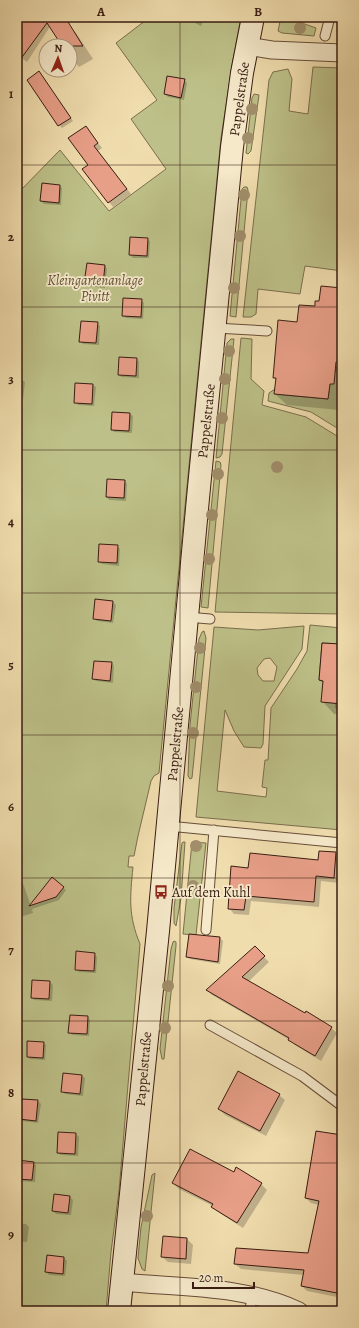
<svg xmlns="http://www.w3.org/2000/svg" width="359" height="1328" font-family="Alegreya,serif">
  <rect width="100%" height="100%" fill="#f0ddae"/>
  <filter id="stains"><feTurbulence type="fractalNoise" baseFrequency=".005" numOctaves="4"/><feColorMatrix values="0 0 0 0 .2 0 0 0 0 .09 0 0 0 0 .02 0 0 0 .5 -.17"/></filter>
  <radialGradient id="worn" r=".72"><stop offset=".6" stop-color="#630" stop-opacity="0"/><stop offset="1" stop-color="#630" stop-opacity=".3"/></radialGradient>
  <path fill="#bdc088" stroke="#7b6e4d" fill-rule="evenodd" d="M150 17H241L232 65 221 138 159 773 154 776 151 781 138 836 134 856H129L128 867H133C130 897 128 915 140 944L119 1191 111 1252 106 1311H17V194L60 150 109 211 166 169 131 119 157 100 116 43Z
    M281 17H301L299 22 316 28 314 36 282 33 278 31Z
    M313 67 342 68V271L305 266 300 294 258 289 256 314 251 317H243L269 80 273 72 288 69 292 79 289 111 308 114Z
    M254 94 259 95 251 151 248 154 246 153 252 98Z
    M244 187H247L248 190 236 317 230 316 242 189Z
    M241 338 252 339 251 379 264 391 262 405 306 417 342 439V614L215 612Z
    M231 339H234L222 454 220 457 216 458 227 343Z
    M339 362H341L340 373H342V431L311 412 268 401 269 393 275 389V394L328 399 330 384Z
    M216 461 220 462 221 465 208 608 201 607Z
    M310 625 342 628 340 644 322 643 319 680 323 681 336 703V708L342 709V830L196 817 214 627 258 630 304 626 302 649 265 706 263 744 261 748 244 747 234 731 225 710 217 791 266 797 267 788 262 787 265 760H268L271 708 297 669 307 651ZM270 658 277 667 274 681H263L258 675 257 668 264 659Z
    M204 631 206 638 192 778 190 779 188 776 190 725 199 639 202 632Z
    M183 842H185L181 898 176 926 174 923V908L182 843Z
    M192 842 206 843 196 935 183 934Z
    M174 941 176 942V946L164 1059H162L160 1049 171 949 173 942Z
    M155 1173 145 1271 142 1269 138 1258 141 1227 152 1175Z"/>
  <path fill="#0003" d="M17 17H53L55 19 27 62 17 55Z
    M183 17H205L201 26Z
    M70 27 76 33 93 59 79 67 70 56V46H63Z
    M39 72 73 121 62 128 59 125Z
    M184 80 187 83 184 100 168 97 165 94Z
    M86 127 102 148 98 151 131 194 113 207 109 202 89 165Z
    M60 186 62 188 61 205 44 204 41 201Z
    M148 239 150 242 149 258H133L130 255Z
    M105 266 107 269 105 288 88 286 85 283Z
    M342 289V395L341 394 339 410 287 405 275 394 276 380 274 377 298 323 320 302Z
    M141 300 144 303 143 319 126 318 123 316Z
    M97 323 100 326 99 345 83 344 80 341Z
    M137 359 139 362V378L121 377 119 374Z
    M17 379 22 380 25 382 23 399H17Z
    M76 384 93 385 96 387 94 406 78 405 75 402Z
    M130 414 133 416 132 433 114 432 112 429Z
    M108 480 125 481 127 484 126 501 109 500 107 497Z
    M117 546 120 549 119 566 102 564 99 562Z
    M113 602 116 605 113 623 97 621 94 618Z
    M342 645V714H334L322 701 324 684 320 680Z
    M112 663 114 666 113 683 96 681 93 679Z
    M336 853 341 859 339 883 321 881 319 907 251 901 249 915 234 914 229 908 249 869 319 861Z
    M17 872 20 875 31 906 53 879 66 890 59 900 32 909 33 913 17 918Z
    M190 935 220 938 223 941 220 964 190 959 187 957Z
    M260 953 269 962 248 982 331 1028 337 1033 321 1061 295 1045 290 1040 212 995 207 990Z
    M94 954 97 957 96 973 79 972 76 969Z
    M50 982 53 985 52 1001 34 1000 32 997Z
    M88 1017 90 1020 89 1036 72 1035 69 1032Z
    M43 1043 46 1045 45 1060 30 1059 28 1056Z
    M64 1074 82 1076 85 1078 83 1096 65 1094 62 1091Z
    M279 1095 285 1100 266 1136 225 1115 219 1109Z
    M38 1101 41 1104 38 1123 23 1121 20 1118Z
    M76 1134 79 1137 78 1156 61 1155 58 1153Z
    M342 1136V1298L307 1291 302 1286 304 1275 241 1269 235 1264 309 1254 319 1205 311 1203 306 1198Z
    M33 1163 36 1165 35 1182 19 1181 17 1179V1167Z
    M237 1169 261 1184 267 1190 243 1228 218 1212 213 1206 179 1189 173 1183 234 1173Z
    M55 1195 70 1197 73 1200 71 1215 56 1214 53 1211Z
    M17 1223 26 1224 29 1227 27 1242 17 1241Z
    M164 1237 187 1239 193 1245 191 1264 168 1262 162 1257Z
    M48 1257 64 1258 67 1261 65 1276 49 1275 46 1272Z
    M17 1284H21L23 1287 22 1302H17Z"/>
  <path fill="#e89f88" stroke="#391d12" d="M17 17H65L83 46H62L47 23 17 64Z
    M39 71 71 118 58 126 27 80Z
    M167 76 185 79 181 98 164 94Z
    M86 126 98 143 94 146 127 189 108 203 82 169 88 165 68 138Z
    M42 183 60 185 59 203 40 201Z
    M130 237 148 238 147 256 129 255Z
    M87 263 105 265 103 285 84 283Z
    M321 286 342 288V362H336L334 384H330L328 399 274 394 276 378H273L278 320 297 322 299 305 315 306V301H319Z
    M123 298 142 299 141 317 122 316Z
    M81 321 98 322 96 343 79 342Z
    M119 357 137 358 136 376 118 375Z
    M75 383 93 384 92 404 74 403Z
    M112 412 130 413 129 431 111 430Z
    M107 479 125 480 124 498 106 497Z
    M99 544 118 545 117 563 98 562Z
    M95 599 113 601 111 621 93 619Z
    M322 643 342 644V704L321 702 323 681 319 680Z
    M94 661 112 662 110 681 92 679Z
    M319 851 336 852 334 878 316 876 314 902 246 896 244 910 228 909 231 866 248 868 250 853 318 860Z
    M52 877 64 887 56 897 29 906Z
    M189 934 220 937 218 962 186 957Z
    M255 946 265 956 242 977 305 1013 306 1011 332 1027 315 1056 288 1040 289 1038 206 990Z
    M76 951 95 953 94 971 75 970Z
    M32 980 50 981 49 999 31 998Z
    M70 1015 88 1016 87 1034 68 1033Z
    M27 1041 44 1042 43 1058 27 1057Z
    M238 1071 280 1094 260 1131 218 1109Z
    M63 1073 82 1075 80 1094 61 1092Z
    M22 1099 38 1100 36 1121 19 1119Z
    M316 1131 342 1135V1294L301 1286 304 1270 234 1264 236 1248 308 1253 319 1201 305 1198Z
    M58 1132 76 1133 75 1154 57 1153Z
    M190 1149 234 1172 236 1167 262 1183 237 1223 211 1207 213 1204 172 1183Z
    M17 1160 34 1162 32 1180 17 1179Z
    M54 1194 70 1196 68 1213 52 1211Z
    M163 1236 187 1238 186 1259 161 1257Z
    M47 1255 64 1257 63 1274 45 1272Z"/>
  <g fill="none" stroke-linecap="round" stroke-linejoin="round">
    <defs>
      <path id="lane" d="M325 36 330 17
        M215 328 267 331
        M187 617 210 619
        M168 826 342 843
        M206 930 214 830
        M210 1025 302 1076 342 1106
        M250 1311 252 1295"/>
      <path id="street" d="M247 46 272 50 342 53
        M122 1282C181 1288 244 1285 299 1311"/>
      <path id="secondary" d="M119 1311 158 931 198 498 232 147 242 73 253 17"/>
    </defs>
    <use href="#lane" stroke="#674d39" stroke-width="11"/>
    <use href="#street" stroke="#674d39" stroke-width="19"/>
    <use href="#secondary" stroke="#391d12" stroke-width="24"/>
    <use href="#lane" stroke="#f5e9ca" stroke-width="9"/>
    <use href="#street" stroke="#f5e9ca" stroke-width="17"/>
    <use href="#secondary" stroke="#f5e9ca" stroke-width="22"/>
  </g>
  <g fill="#a18e6b">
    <circle cx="300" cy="28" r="6"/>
    <circle cx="252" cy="109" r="6"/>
    <circle cx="248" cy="138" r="6"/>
    <circle cx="244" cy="195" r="6"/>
    <circle cx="240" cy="236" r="6"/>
    <circle cx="234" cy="288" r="6"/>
    <circle cx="229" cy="351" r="6"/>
    <circle cx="225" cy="379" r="6"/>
    <circle cx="222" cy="418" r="6"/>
    <circle cx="277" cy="467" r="6"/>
    <circle cx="218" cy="474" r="6"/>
    <circle cx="212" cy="515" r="6"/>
    <circle cx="209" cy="559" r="6"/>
    <circle cx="200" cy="648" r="6"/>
    <circle cx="196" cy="687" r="6"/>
    <circle cx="193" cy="733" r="6"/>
    <circle cx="196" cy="846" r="6"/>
    <circle cx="193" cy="886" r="6"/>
    <circle cx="168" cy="986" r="6"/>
    <circle cx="165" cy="1028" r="6"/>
    <circle cx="147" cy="1216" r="6"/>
  </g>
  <path fill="none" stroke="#391d12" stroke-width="1" stroke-opacity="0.55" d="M180 17V1311M17 165H342M17 307H342M17 450H342M17 593H342M17 735H342M17 878H342M17 1021H342M17 1163H342"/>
  <defs>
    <symbol id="bus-bare" viewBox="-9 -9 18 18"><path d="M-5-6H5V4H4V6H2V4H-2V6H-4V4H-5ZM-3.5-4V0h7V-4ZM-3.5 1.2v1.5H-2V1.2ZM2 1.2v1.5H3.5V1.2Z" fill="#8f2418" stroke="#f5e9ca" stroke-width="2.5" paint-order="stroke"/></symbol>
  </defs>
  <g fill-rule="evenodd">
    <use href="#bus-bare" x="151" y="882" width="20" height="20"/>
  </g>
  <g text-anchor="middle" stroke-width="3.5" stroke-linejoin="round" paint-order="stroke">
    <g font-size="14" fill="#391d12" stroke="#f5e9ca">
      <text transform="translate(239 99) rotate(-82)" y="5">Pappelstraße</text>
      <text transform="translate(206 421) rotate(-84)" y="5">Pappelstraße</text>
      <text transform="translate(175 744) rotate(-85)" y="5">Pappelstraße</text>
      <text transform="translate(143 1069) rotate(-85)" y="5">Pappelstraße</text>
    </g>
    <g font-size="14" font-style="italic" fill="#614e35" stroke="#f5e9ca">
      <text x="95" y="285">Kleingartenanlage<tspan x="95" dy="16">Pivitt</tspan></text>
    </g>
    <g font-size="14" fill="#391d12" stroke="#f5e9ca" text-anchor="start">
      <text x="172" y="897">Auf dem Kuhl</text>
    </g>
  </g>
  <rect width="359" height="1328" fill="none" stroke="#f0ddae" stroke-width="44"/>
  <g transform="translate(58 58) rotate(2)"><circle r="19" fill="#f5e9ca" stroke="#aa9780"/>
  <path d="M0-3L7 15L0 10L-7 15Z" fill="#8f2418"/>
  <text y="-6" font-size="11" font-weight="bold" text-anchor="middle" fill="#391d12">N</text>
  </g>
  <path d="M193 1282v6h61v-6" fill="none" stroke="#391d12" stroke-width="2"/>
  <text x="199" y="1282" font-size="12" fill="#391d12" stroke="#f5e9ca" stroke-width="3" paint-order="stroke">20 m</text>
  <rect x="22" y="22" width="315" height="1284" fill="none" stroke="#391d12" stroke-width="1.5"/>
  <g font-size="13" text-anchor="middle" font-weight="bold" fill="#391d12">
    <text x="101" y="16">A</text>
    <text x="258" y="16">B</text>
    <text x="11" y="98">1</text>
    <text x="11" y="241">2</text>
    <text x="11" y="383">3</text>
    <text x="11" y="526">4</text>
    <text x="11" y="669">5</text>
    <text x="11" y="811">6</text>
    <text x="11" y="954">7</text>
    <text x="11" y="1097">8</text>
    <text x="11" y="1239">9</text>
  </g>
  <rect width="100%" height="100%" filter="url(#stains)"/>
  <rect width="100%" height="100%" fill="url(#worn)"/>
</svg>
